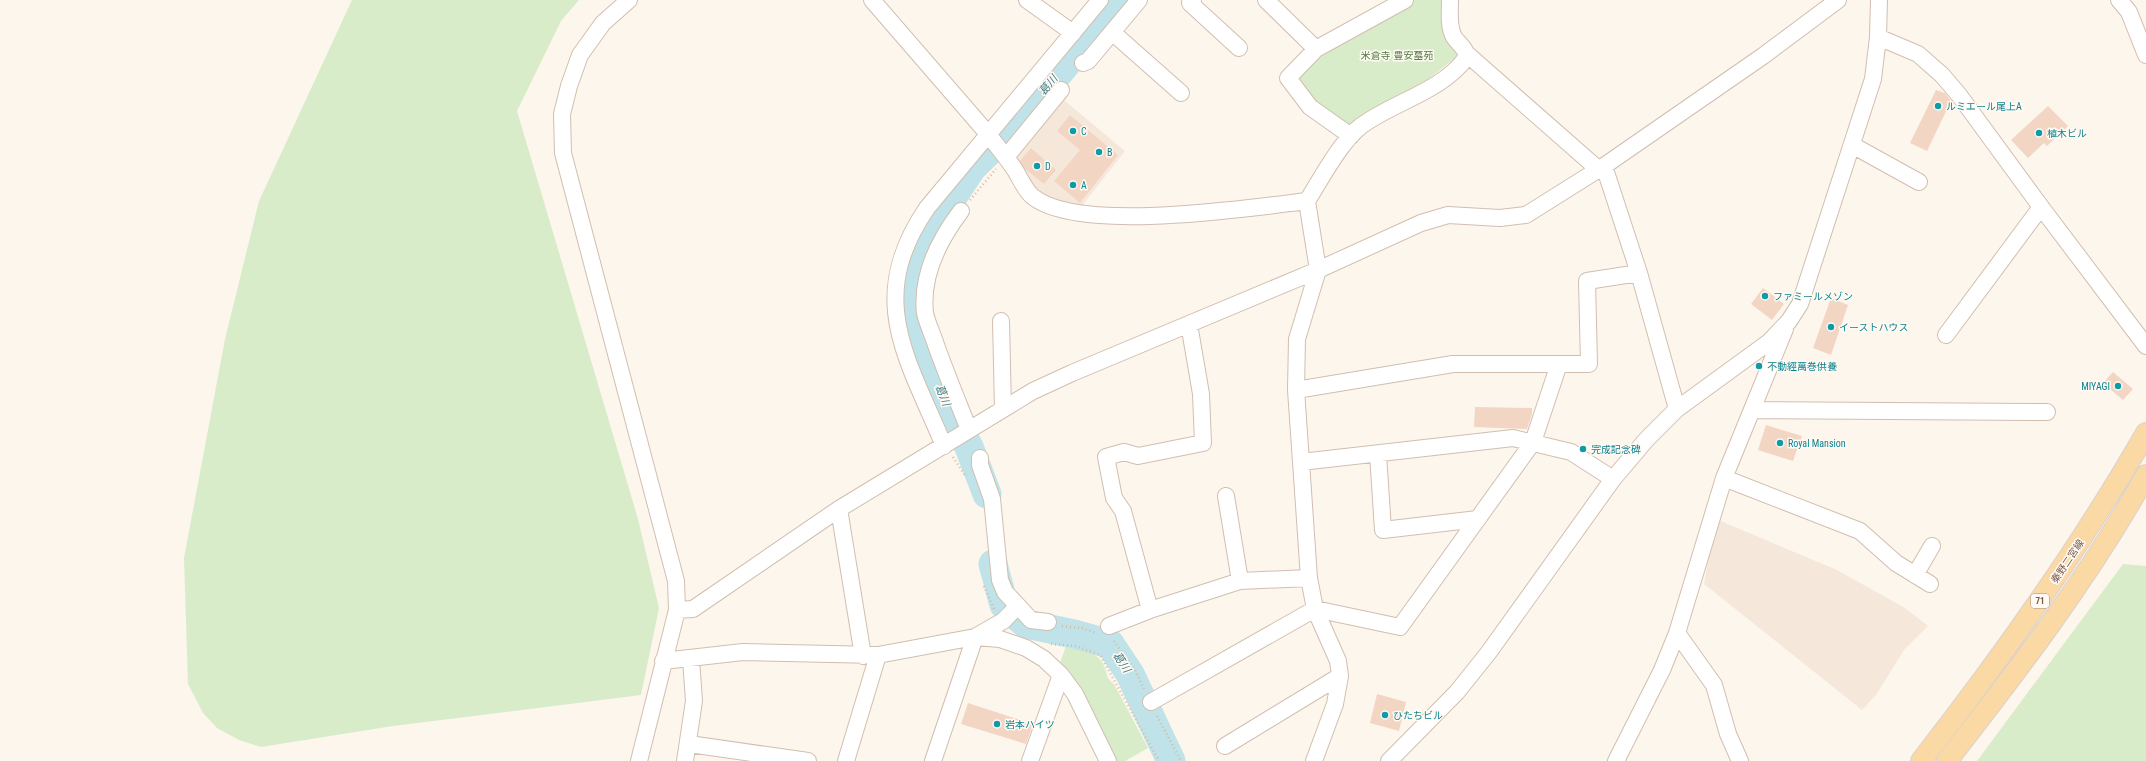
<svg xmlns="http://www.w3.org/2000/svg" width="2146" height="761" font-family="'Roboto Condensed','Noto Sans JP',sans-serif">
  <rect width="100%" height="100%" fill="#fdf6ec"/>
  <path fill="#f5e8da" d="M1064 100 1125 151 1081 207 1059 202 1039 193 1031 185 1015 161 1017 155Z
    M1716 519 1837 570 1905 608 1928 626 1904 650 1876 695 1862 710 1704 584Z"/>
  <path fill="#d8ecc9" d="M352 0H579L561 21 517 111 638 519 659 608 641 695 393 726 261 747 239 740 217 728 203 713 188 684 184 558 225 339 259 201Z
    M1415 0H1445V38L1458 52 1456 57 1417 88 1353 124C1329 125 1311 99 1297 81L1298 74 1322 56Z
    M2123 564 2146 566V761H1977Z
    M1066 646C1082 648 1099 652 1105 668 1107 675 1107 679 1114 684L1148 748 1125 761H1116L1059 666Z"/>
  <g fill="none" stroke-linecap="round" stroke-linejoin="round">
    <path stroke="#bfe3e8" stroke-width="29" d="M987 494 969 447 946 405 922 343 913 303 914 272 920 252 942 213 972 168 1015 126 1119 0
      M993 564 1004 605 1026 624 1074 634 1110 644 1130 674 1171 761"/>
  </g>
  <path fill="#f3d5c3" d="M1936 90 1945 93 1951 101 1927 151 1910 143Z
    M2048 106 2068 126 2047 146 2044 143 2028 158 2011 140Z
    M1070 115 1118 155 1080 203 1054 181 1080 150 1057 131Z
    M1031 148 1056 170 1044 184 1025 169 1020 161Z
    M1763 288 1784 304 1772 320 1751 304Z
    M1831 298 1848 305 1831 355 1813 348Z
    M2113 372 2133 389 2123 400 2103 383Z
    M1475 407 1532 408V414L1527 429 1474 427Z
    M1766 425 1802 436 1793 461 1758 450Z
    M1377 694 1406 702 1399 731 1370 723Z
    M968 703 1033 724 1026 744 961 724Z"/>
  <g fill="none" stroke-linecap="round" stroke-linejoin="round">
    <defs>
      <path id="minor" d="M629 0 603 23 580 55 569 86 562 114 563 153 676 581 677 610 639 761
        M872 0 988 134C997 146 1007 158 1015 170 1020 178 1025 190 1032 196 1076 234 1249 208 1307 201
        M1027 0 1073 33
        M1193 0 1190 3 1239 48
        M1266 0 1316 49
        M2119 0 2129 12 2146 55
        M1112 32 1181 93
        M1878 37 1918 54 1942 75 1959 95 2041 207 2146 346
        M1467 54 1598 169
        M1083 63 1088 61 1139 0
        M1351 136 1310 107 1288 78 1316 49 1405 0
        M1852 145 1919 182
        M1006 157 1061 90
        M1604 166 1639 273 1677 409
        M961 211C939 240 921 276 925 313 927 323 933 335 936 345 946 373 958 402 969 430
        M1001 321 1003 409
        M1946 335 2041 207
        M1296 390 1453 364H1589L1587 281 1639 273
        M1753 410 2047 412
        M944 446C907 357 865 299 927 208L1100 0
        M1378 454 1383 530 1478 519
        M980 458V465L992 499 1000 580 1005 592 1031 620 1048 622
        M1301 462 1513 438 1571 452 1613 479
        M1724 478 1860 531 1896 563 1930 584
        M1226 496 1240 581
        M839 509 863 656
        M1915 575 1932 546
        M677 610 693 609 839 509 1033 391 1072 373 1318 270 1421 223 1448 215 1500 218 1526 215 1604 166 1763 56 1838 0
        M1150 610 1123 511 1114 498 1106 457 1124 452 1138 456 1203 443 1201 394 1189 324
        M1109 626 1150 610 1240 581 1309 578
        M1677 633 1714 685 1728 734 1740 761
        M663 661 743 652 878 655 975 637 1000 639 1026 648 1044 659 1061 675 1075 694 1108 761
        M1151 702 1315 609 1400 627 1533 442 1559 364
        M689 744 808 761
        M1225 746 1340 676
        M685 761 694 701 691 659
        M846 761 878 655
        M933 761 975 637 1003 621 1017 607
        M1030 761 1061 675
        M1314 761 1335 704 1340 676 1338 661 1315 609 1309 578 1301 462 1296 390 1297 339 1318 270 1307 201C1321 179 1341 141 1361 126 1393 102 1441 92 1466 58 1468 49 1458 44 1454 37 1448 27 1450 11 1450 0
        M1389 761 1457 692 1489 652 1613 479 1646 440 1677 409 1769 342 1789 321 1800 304 1873 79 1878 37 1879 0
        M1616 761 1662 670 1677 633 1724 478 1785 329"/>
      <path id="major" d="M1921 761C2003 656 2080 548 2146 433
        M1947 761C2018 670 2090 576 2146 475"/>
    </defs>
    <use href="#minor" stroke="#d1beb0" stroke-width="18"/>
    <use href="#major" stroke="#dad1cd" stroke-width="22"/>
    <path stroke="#d9b8a5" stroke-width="2.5" stroke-dasharray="1 3" stroke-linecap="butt" d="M970 200 996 169
      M953 457 966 477
      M984 586 994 609
      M1062 626 1082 628 1096 633
      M1114 641 1135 670 1144 689
      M1051 644 1076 646 1100 655 1159 761
      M1157 716 1181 761"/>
    <use href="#minor" stroke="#fff" stroke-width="16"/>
    <use href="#major" stroke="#fbd9a5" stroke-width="20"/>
  </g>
  <g fill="#0f9aa8" stroke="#fffaf3" stroke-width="1.5">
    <circle cx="1938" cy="106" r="4"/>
    <circle cx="1073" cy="131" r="4"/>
    <circle cx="2039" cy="133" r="4"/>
    <circle cx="1099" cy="152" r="4"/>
    <circle cx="1037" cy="166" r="4"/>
    <circle cx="1073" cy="185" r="4"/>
    <circle cx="1765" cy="296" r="4"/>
    <circle cx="1831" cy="327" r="4"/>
    <circle cx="1759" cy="366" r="4"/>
    <circle cx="2118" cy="386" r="4"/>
    <circle cx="1780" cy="443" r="4"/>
    <circle cx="1583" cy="449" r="4"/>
    <circle cx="1385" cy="715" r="4"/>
    <circle cx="997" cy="724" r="4"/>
  </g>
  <g text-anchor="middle" stroke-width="3" stroke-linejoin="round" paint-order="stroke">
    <rect fill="#fffaf3" stroke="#a28b7f" stroke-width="1" x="2031" y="594" width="18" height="14" rx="3"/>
    <g font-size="9" font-weight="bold" fill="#7a5c4d">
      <text x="2040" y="604">71</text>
    </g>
    <g font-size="10" fill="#537a41" stroke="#fffaf3">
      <text x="1397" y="59">米倉寺 豊安墓苑</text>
    </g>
    <g font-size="10" fill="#0d838f" stroke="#fffaf3" text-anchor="start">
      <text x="1946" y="110">ルミエール尾上A</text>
      <text x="1081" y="135">C</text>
      <text x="2047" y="137">植木ビル</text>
      <text x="1107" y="156">B</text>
      <text x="1045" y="170">D</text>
      <text x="1081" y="189">A</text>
      <text x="1773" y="300">ファミールメゾン</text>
      <text x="1839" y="331">イーストハウス</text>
      <text x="1767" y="370">不動經萬巻供養</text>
      <text x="2110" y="390" text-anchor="end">MIYAGI</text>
      <text x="1788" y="447">Royal Mansion</text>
      <text x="1591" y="453">完成記念碑</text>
      <text x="1393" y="719">ひたちビル</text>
      <text x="1005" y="728">岩本ハイツ</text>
    </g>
    <g font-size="10" fill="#7a5c4d" stroke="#fffaf3">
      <text transform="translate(2067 561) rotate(-56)" y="4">秦野二宮線</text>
    </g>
    <g font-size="11" font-style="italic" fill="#437c86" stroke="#fffaf3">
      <text transform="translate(1048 85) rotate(-50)" y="4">葛川</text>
      <text transform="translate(943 395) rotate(68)" y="4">葛川</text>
      <text transform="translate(1122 662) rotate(57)" y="4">葛川</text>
    </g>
  </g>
</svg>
